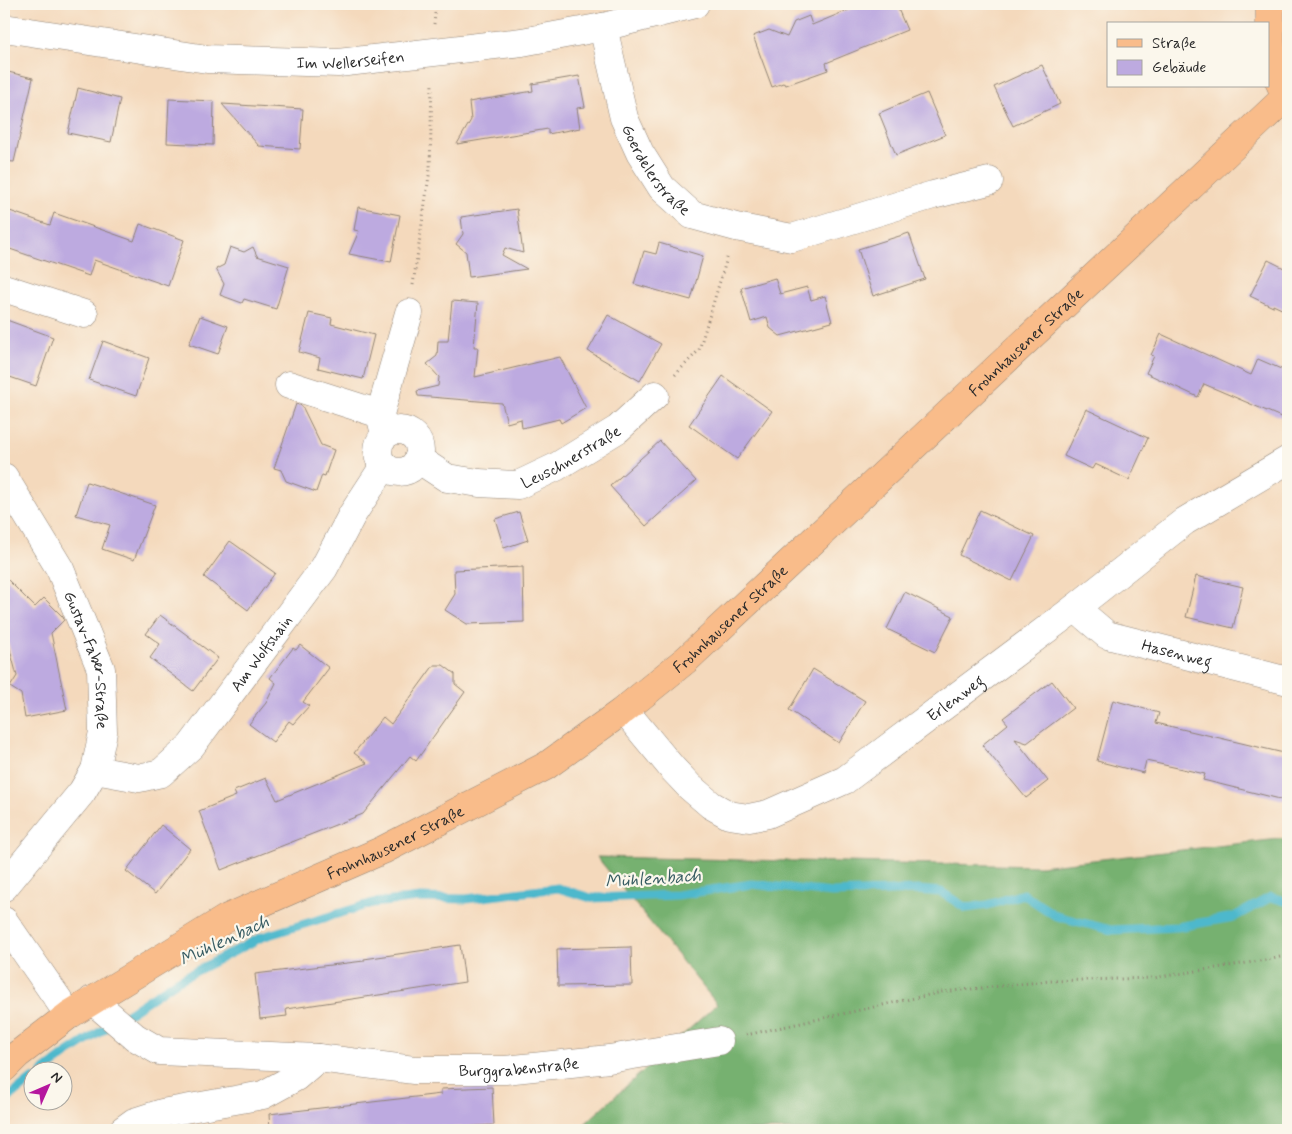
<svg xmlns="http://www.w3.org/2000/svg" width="1292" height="1134" font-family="Mynerve,sans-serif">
  <rect width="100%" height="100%" fill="#fbf7ec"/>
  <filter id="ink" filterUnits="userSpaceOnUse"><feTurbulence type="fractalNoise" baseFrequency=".02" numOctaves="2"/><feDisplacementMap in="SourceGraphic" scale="10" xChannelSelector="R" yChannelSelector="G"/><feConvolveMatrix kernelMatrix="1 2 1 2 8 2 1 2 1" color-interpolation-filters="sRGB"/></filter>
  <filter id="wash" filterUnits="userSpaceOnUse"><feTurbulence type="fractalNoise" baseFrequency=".0096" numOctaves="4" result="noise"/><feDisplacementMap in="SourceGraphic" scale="20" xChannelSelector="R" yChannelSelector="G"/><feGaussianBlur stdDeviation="1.12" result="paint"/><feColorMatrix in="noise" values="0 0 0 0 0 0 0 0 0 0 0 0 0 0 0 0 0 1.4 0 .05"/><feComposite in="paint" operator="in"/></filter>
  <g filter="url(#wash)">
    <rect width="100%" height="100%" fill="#f4d9bc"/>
    <path fill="#76b170" stroke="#506e4e" d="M1288 838V1130H578L717 1004 597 857 1040 866Z"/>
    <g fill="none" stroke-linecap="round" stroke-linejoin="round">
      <path stroke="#4eb8cc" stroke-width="9" d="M43 1072 65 1055 177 981 262 937 373 903 420 898 466 899 558 888 591 898 677 895 752 884 832 893 918 890 941 892 966 908 988 905 1023 894 1056 916 1111 930 1177 927 1234 917 1271 897 1288 902
        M4 1103 12 1095 32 1079"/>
    </g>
    <g id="blocks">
      <path fill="#bdaae0" d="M863 4H896L907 30 826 63 828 70 786 85 783 83 772 87 753 36 769 30 787 37 794 22 809 16 812 25Z
        M1042 65 1060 104 1013 126 994 87Z
        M4 71 33 78 14 162 4 161Z
        M579 76 585 107 577 108 580 128 548 134V129L457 144 471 120 469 102 533 91 532 84Z
        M78 88 120 99 111 142 68 133Z
        M927 93 945 135 896 155 879 113Z
        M169 99 214 101 213 145 167 143Z
        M222 104 303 109 300 149 259 146Z
        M358 207 400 215 391 262 349 254 359 231 354 230Z
        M4 209 50 225 54 213 134 241 140 224 184 240 168 286 94 260 89 276 4 247Z
        M517 209 523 253 505 248 502 255 527 269 469 277 466 252 456 244 463 234 461 217Z
        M909 233 925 279 873 296 858 249Z
        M659 243 703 256 691 300 634 284 644 251 656 254Z
        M230 247 244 252 253 247 257 256 289 266 276 309 244 299 242 303 220 295 224 284 216 269 224 265Z
        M1268 260 1288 270V312L1273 305V307L1250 296Z
        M775 278 780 294 807 287 811 300 825 296 832 322 780 336 770 328 767 317 751 322 741 288Z
        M452 301 478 303 474 347H478L475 377 560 357 586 408 561 423 559 419 522 428 521 419 507 423 502 403 418 396 417 391 438 386 439 377 427 364 437 356 438 341H448Z
        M309 313 332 318 331 324 374 335 363 379 318 368 320 358 299 352Z
        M608 315 661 344 640 381 588 351Z
        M200 316 228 326 218 354 189 344Z
        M4 319 53 337 36 386 4 375Z
        M1161 334 1251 375 1258 359 1288 372V420L1204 384 1198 397 1146 373 1154 356 1151 355Z
        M103 341 149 358 136 396 89 380Z
        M723 376 772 411 737 459 689 425Z
        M296 404 302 406 321 445 334 450 325 476 322 475 316 492 286 481 281 470 274 468Z
        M1086 409 1148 438 1129 480 1095 464 1092 469 1064 456Z
        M660 441 696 481 646 526 610 486Z
        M87 482 155 505 134 560 102 549 110 525 76 515Z
        M980 510 1034 536 1012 581 959 555Z
        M519 512 528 540 504 548 495 519Z
        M230 541 275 573 248 610 204 577Z
        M523 567 524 622 467 624 445 610 455 594 454 570Z
        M4 576 35 607 44 598 63 617 64 620 51 633 67 710 25 718 21 694 10 687 17 676 4 627Z
        M1196 576 1243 587 1233 628 1186 617Z
        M905 592 953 616 935 652 887 629Z
        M160 615 218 658 193 691 150 658 160 644 146 634Z
        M300 645 329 668 303 702 309 706 293 724 289 721 273 742 249 724 266 703 276 683 270 678 293 648 296 650Z
        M434 665H443L455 674V684L465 692 416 761 410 756 363 814 221 870 199 811 236 796 234 791 266 778 277 800 367 763 354 753 383 717 391 724Z
        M813 669 865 701 839 743 789 710Z
        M1052 681 1073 708 1027 743 1015 739 1048 781 1026 798 982 745 1008 724 1003 718Z
        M1113 700 1159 713 1156 723 1288 754V801L1203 780 1205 774 1146 761 1143 773 1097 761Z
        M161 825 190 849 155 894 126 871Z
        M460 945 465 982 286 1009 287 1016 260 1019 255 974 364 961V959Z
        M631 947 632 985 558 986 557 949Z
        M492 1087 494 1125 412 1130H270L269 1114 441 1094V1089Z"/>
    </g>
  </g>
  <g filter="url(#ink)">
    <use href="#blocks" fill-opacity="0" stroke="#908274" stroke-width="1"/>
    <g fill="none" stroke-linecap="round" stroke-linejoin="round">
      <defs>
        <g id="minor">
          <path id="s1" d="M603 27 624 118 640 153 662 188 692 215 736 227 792 238 933 195 989 181"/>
          <path id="s2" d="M4 28 207 59 338 63 522 42 603 27 695 4"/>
          <path d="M4 288 84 314"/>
          <path d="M289 385 380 414"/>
          <circle cx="399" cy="451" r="21"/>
          <path d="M385 434 380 414 409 313"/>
          <path id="s3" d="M418 459 447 478 479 483 518 485 556 467 618 429 655 395"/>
          <path id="s4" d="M4 477 60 569 101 669 103 732 95 770 82 792 4 887"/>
          <path id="s5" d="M1075 608 1107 635 1288 681"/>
          <path id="s6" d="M624 710 672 768 690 787 711 805 729 815 749 818 768 814 845 780 1075 608 1185 521 1288 460"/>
          <path id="s7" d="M95 770 139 778 161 773 191 746 324 568 352 515 384 466"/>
          <path d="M4 921 69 1015"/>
          <path d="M92 1000 135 1037 159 1051 318 1058"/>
          <path id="s8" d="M123 1130 134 1122 162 1113 263 1095 296 1077 318 1058 414 1070H505L609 1059 719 1041"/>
        </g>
        <g id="major">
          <path id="s9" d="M4 1068 17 1055 69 1015 227 918 383 850 546 766 624 710 687 659 1287 96C1268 69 1270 36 1270 4"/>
        </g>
      </defs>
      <use href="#minor" stroke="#908274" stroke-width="29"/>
      <use href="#major" stroke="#908274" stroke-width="29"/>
      <path stroke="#908274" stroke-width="3" stroke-dasharray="1 4" stroke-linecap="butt" d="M434 24 436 4
        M413 285 430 169 432 82
        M675 375 699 350 728 255
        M746 1035 942 992 1050 981 1153 978 1272 959 1288 955"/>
      <use href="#minor" stroke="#fff" stroke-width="28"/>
      <use href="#major" stroke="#f9bc8a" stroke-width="28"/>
    </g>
  </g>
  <g text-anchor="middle" stroke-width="4.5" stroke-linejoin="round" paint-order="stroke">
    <g font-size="16" fill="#2b2b2b" stroke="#fbf7ec">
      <text dy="6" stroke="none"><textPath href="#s2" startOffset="349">Im Wellerseifen</textPath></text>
      <text dy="6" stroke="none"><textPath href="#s1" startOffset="155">Goerdelerstraße</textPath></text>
      <text dy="6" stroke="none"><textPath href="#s9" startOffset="1264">Frohnhausener Straße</textPath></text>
      <text dy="6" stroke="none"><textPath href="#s3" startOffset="166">Leuschnerstraße</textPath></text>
      <text dy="6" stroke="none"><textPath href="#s9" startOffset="859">Frohnhausener Straße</textPath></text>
      <text dy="6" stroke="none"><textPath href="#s7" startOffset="224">Am Wolfshain</textPath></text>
      <text dy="6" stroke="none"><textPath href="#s5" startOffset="114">Hasenweg</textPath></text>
      <text dy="6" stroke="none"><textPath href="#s4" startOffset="204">Gustav-Faber-Straße</textPath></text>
      <text dy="6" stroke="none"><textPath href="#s6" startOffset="411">Erlenweg</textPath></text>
      <text dy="6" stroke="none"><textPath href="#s9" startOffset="454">Frohnhausener Straße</textPath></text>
      <text dy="6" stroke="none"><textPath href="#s8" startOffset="414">Burggrabenstraße</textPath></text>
    </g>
    <g font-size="18" font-style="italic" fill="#375c63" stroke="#fbf7ec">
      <text transform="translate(653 878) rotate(-4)" y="6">Mühlenbach</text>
      <text transform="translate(224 940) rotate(-25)" y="6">Mühlenbach</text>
    </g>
  </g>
  <rect width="1292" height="1134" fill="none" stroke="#fbf7ec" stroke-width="20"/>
  <rect x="1107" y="22" width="162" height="65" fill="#fbf7ec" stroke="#a8a59f"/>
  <rect x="1117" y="39" width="25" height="8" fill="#f9bc8a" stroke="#a8a59f"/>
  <text x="1152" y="48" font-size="15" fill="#2b2b2b">Straße</text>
  <rect x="1117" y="60" width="25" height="15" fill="#bdaae0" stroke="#a8a59f"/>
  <text x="1152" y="72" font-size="15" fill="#2b2b2b">Gebäude</text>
  <g transform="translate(48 1086) rotate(45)"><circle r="24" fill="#fbf7ec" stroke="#a8a59f"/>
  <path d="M0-4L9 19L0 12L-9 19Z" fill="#b5179e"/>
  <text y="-8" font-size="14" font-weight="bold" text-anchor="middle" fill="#2b2b2b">N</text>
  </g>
</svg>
